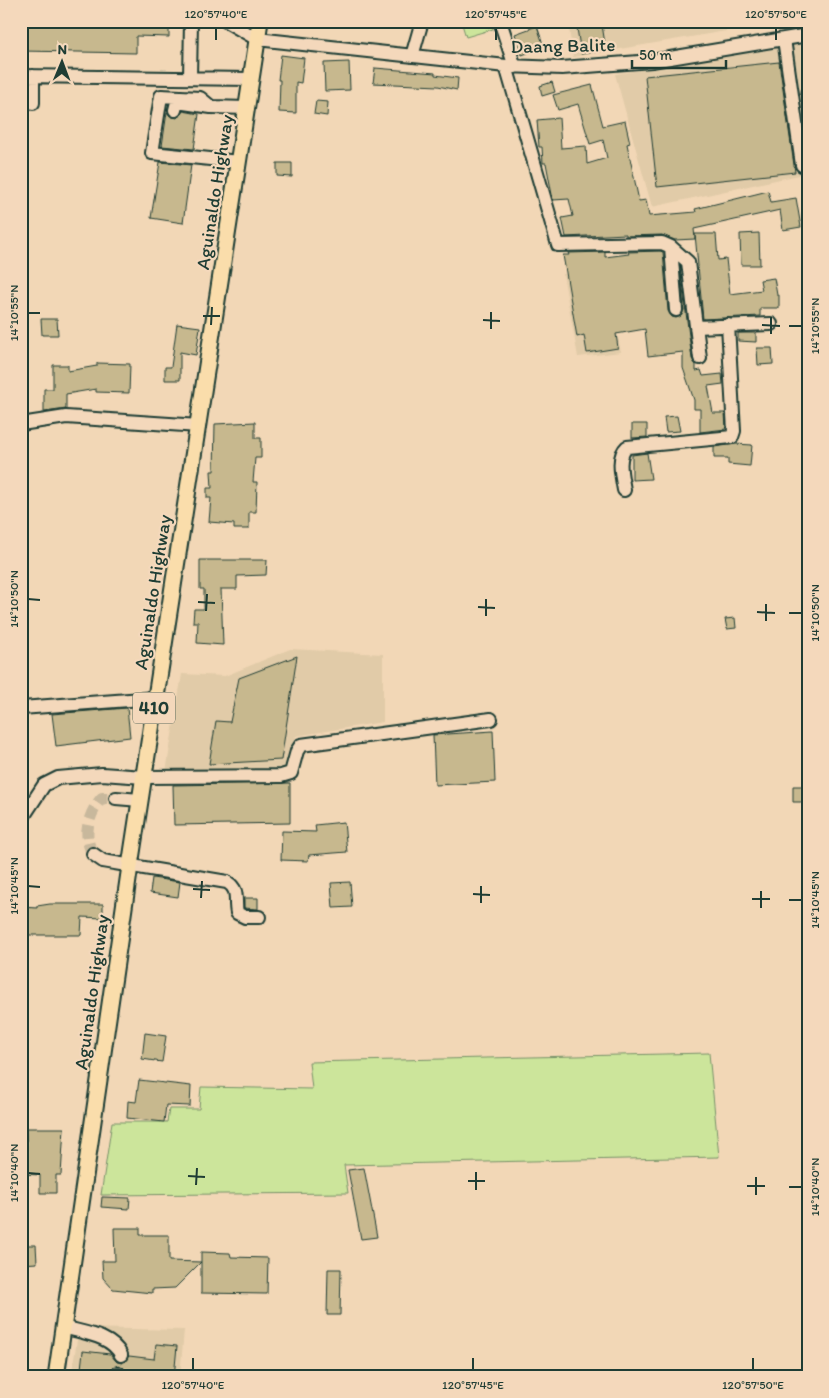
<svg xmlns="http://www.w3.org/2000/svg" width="829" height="1398" font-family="Itim,sans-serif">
  <rect width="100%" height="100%" fill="#f2d7b6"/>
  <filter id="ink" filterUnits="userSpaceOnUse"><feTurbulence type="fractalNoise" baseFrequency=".02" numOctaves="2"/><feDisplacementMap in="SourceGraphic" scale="10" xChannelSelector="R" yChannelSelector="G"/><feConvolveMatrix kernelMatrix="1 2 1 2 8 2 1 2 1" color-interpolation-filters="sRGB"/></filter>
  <g filter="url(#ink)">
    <path fill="#e1cba8" d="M568 21H784L573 57Z
      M808 43V173L652 207 615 74Z
      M584 271H605L621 352 578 357 563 274Z
      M290 649 383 654V722L296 736 285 769 166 772 182 674 225 676Z
      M79 1328 184 1330 180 1377H71Z"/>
    <path fill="#cce59b" stroke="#769168" d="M461 21H490L493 29 466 37Z
      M709 1053 719 1157 344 1165 348 1193 101 1195 112 1122H167L169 1109H199L201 1087 312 1089 309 1062Z"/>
    <path fill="#c7b88e" stroke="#1f3d34" d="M21 21H169V37L136 36V53L21 51Z
      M602 25 606 50 581 54 577 28Z
      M537 26 544 47 522 55 515 34Z
      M281 55 304 58 301 83 296 82V113L279 112 280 80H278Z
      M349 62 350 90 325 91 324 63Z
      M779 62 795 172 657 187 645 76Z
      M375 68 435 73V75L458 78 457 90 438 86 373 83Z
      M552 82 555 92 542 96 540 86Z
      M592 85 603 126 625 121 630 143 627 144 639 201 646 200 649 216 696 212 695 209 768 191 771 202 796 198 801 227 783 230 780 210 694 229 695 239 675 240 662 235 626 236V234L566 237 562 218 573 216 569 199 553 200 546 163H543L542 147H539L537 120 559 118 561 148 586 146 587 164 607 158 603 140 590 144 578 104 558 110 553 95Z
      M316 101 328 102 327 116 314 114Z
      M183 111 199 114 194 149 162 146 167 112 170 116 177 118Z
      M160 162 191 165 183 223 151 218Z
      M277 163H292V177L277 176Z
      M759 233 760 265H741L740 234Z
      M695 234H716L718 260 726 259 730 294 762 290 760 280 774 278 777 295H779V308H760V316L703 319Z
      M660 251 663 252 668 311 672 317 676 318 681 316 684 310 681 274 692 359 696 365V371L701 370 703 376 722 374 723 384 708 386 713 413H725L726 429 700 432V409H694V400L683 368V352L648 356 645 329 616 334 618 348 587 353 584 335 577 337 563 255H569L568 253 605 252V257L629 254 628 252Z
      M41 319H57L58 335H42Z
      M177 324 200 327 196 355 180 352V380H165V367H171Z
      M738 333H756V342L738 341Z
      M757 348H772L773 364 758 365Z
      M97 363 130 364 129 393 96 392V389L66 394V409L44 412V389H53V365H68V371L97 366Z
      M677 416 680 431 666 432 664 417Z
      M255 422V438H261V458H255L253 482H257L256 512H249V529H234V524L209 522 211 498H207V488H212L211 471H214L215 424Z
      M632 424H647V437L632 438Z
      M736 444 752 445 750 466 728 464V458H714V447Z
      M647 453 651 479 632 480V455Z
      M200 560H267L266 575 237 576V589H221L223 645 197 643 198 622H193L194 609H204V589H200Z
      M735 618 736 628 727 629 725 619Z
      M297 656 281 760 209 764 216 721 230 722 239 678Z
      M127 708 130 737 56 746 52 714Z
      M493 731 495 782 435 785 433 735Z
      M290 783V823L174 825 173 785Z
      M793 786H808V802H793Z
      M344 822 347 852 309 855 308 861 281 860 282 831 316 832 315 825Z
      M152 878 180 882 178 897 150 893Z
      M350 882 352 907 333 908 331 883Z
      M244 898H258V909L244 908Z
      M50 904H103V918L82 917 81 935H21V907L37 908V906Z
      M145 1033 166 1036 162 1062 142 1059Z
      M139 1080 191 1086 190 1106 166 1105 164 1122 127 1118 128 1101 136 1102Z
      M26 1128H64L61 1175H56V1193H40V1175L21 1174V1159L27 1160Z
      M364 1168 377 1237 361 1239 348 1170Z
      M102 1197 130 1198 129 1209 101 1207Z
      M114 1228H140V1235H169V1261L201 1262 175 1288 152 1289V1293L113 1289 103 1278 102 1261H115Z
      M21 1245H36L37 1263 21 1264Z
      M201 1252 230 1253 231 1257 268 1258 267 1294 201 1293Z
      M328 1269H341L340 1315H327Z
      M156 1344 177 1346 174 1377 126 1374 123 1367 118 1365 108 1372 81 1369 83 1351 110 1354 117 1362 122 1363 129 1356 154 1359Z"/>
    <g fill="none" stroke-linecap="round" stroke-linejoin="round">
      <path stroke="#c8b89c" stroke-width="12" stroke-dasharray="12 6" stroke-linecap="butt" d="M93 854C82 836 88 814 102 798H116"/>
      <defs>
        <path id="minor" d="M226 21 257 39 506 66 562 68 652 61 808 35
          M500 21 515 67
          M784 39 802 165
          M412 56 422 21
          M506 66 558 245 662 243 671 247 676 310
          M21 76 251 79
          M190 78 191 21
          M33 103V76
          M211 107 200 98 161 96 152 153 239 162
          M175 110 177 102 211 107 247 108
          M671 247 688 262 700 358
          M696 327 771 324
          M21 424 66 417 199 426
          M624 490C622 477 616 457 627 447L732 437 734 431 728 325
          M21 708 156 698
          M116 798 140 800
          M21 820 44 785 58 778 102 774 144 777 281 776 291 773 297 751 301 745 491 719
          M93 854 103 861 227 882C240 890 234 900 237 913L245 917H259
          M63 1327C83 1333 111 1335 121 1355
          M115 1377 118 1373"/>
        <path id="major" d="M56 1377 130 866 260 21"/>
      </defs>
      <use href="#minor" stroke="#1f3d34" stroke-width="16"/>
      <use href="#major" stroke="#1f3d34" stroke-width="19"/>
      <use href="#minor" stroke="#f4d8bb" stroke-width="12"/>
      <use href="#major" stroke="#faddab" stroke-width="15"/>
    </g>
  </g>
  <path fill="none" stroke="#1f3d34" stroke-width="2" d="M216 40V28M496 40V28M776 40V28M28 313H40M203 316H220M483 320 500 321M211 325 212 307M762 325 780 326M789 326H802M491 329V312M771 334V317M28 599 40 600M198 602 215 603M478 607 495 608M206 611 207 594M757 612 775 613M789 613H802M486 616V599M766 621V604M28 886 40 887M193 889 210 890M473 894 490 895M201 898 202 881M752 899H770M789 900H802M481 903V886M761 908V891M28 1173 40 1174M188 1176 205 1177M468 1181H485M196 1185 197 1168M747 1186H765M789 1187H802M476 1190V1172M756 1195V1177M193 1370V1358M473 1370V1358M753 1370V1358"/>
  <g text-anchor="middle" stroke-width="4.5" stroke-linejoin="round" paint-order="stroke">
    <rect fill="#f4d8bb" stroke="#5f6c5c" stroke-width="1" x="133" y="692.5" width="42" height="31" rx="4"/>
    <g font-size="18" font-weight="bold" fill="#1f3d34">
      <text x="154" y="714">410</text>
    </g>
    <g font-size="19" fill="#1f3d34" stroke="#f4d8bb">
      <text transform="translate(563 45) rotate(-1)" y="7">Daang Balite</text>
      <text transform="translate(214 192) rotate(-81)" y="7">Aguinaldo Highway</text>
      <text transform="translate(152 592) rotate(-81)" y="7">Aguinaldo Highway</text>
      <text transform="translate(91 992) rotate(-82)" y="7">Aguinaldo Highway</text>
    </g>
  </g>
  <rect width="829" height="1398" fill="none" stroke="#f4d8bb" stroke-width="55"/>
  <g transform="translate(62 62) rotate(1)" stroke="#f4d8bb" stroke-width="4" paint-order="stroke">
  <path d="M0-4L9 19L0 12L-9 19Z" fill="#1f3d34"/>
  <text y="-8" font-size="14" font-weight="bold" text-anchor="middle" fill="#1f3d34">N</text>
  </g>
  <path d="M632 60v8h94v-8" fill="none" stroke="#1f3d34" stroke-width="2.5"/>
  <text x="639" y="60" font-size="15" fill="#1f3d34" stroke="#f4d8bb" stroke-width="4" paint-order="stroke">50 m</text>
  <rect x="28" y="28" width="774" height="1342" fill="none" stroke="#1f3d34" stroke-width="2"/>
  <g font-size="12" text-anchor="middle" fill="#1f3d34">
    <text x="216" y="18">120°57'40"E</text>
    <text x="496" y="18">120°57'45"E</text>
    <text x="776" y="18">120°57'50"E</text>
    <text transform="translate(14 313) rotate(-90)" y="4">14°10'55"N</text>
    <text transform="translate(815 326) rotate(-90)" y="4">14°10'55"N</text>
    <text transform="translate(14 599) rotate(-90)" y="4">14°10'50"N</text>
    <text transform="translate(815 613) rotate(-90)" y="4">14°10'50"N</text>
    <text transform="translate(14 886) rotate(-90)" y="4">14°10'45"N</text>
    <text transform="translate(815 900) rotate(-90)" y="4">14°10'45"N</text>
    <text transform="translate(14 1173) rotate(-90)" y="4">14°10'40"N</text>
    <text transform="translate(815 1187) rotate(-90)" y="4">14°10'40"N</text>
    <text x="193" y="1389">120°57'40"E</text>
    <text x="473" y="1389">120°57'45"E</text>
    <text x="753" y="1389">120°57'50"E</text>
  </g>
</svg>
